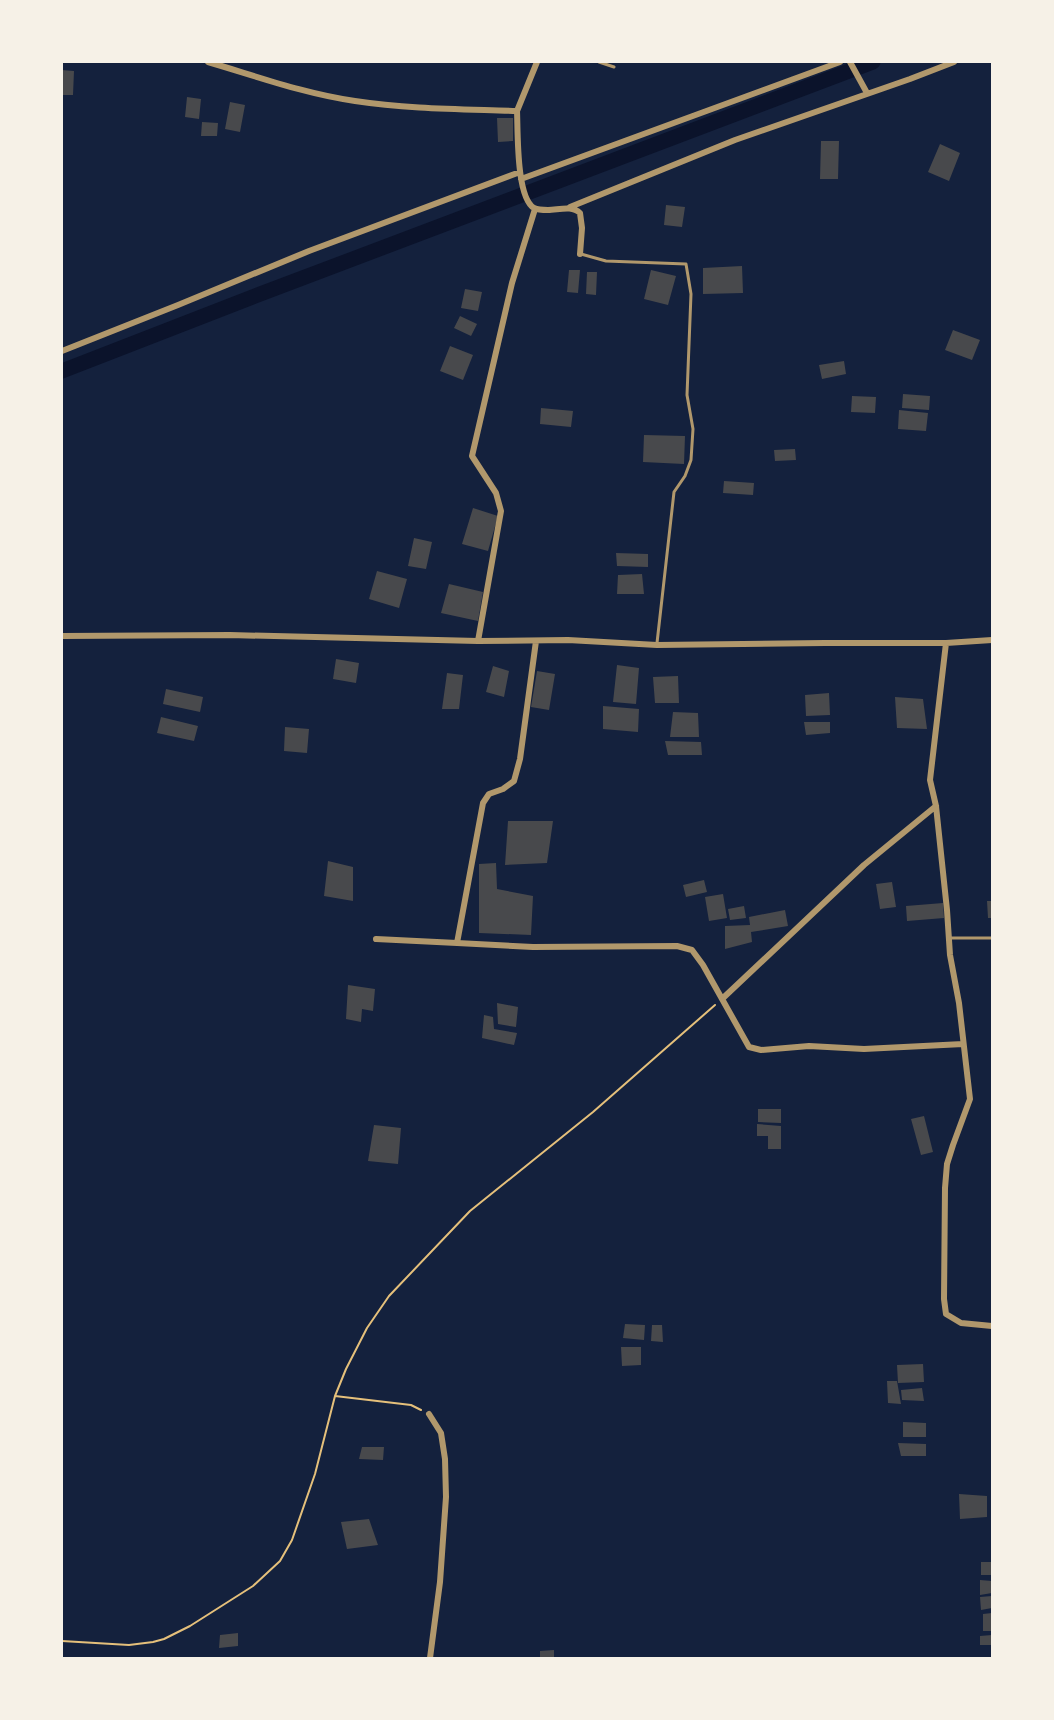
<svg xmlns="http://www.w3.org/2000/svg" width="1054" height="1720" font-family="'Source Serif 4',serif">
  <rect width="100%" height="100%" fill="#14213d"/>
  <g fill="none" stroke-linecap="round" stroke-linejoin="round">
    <path stroke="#0b132b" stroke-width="15" d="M62 371 255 296 873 62"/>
  </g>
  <path fill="#48494c" d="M62 70 74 71 73 95H62Z
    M187 97 201 99 199 119 185 117Z
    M230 102 245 105 240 132 225 129Z
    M497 118H513V141L498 142Z
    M202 122 218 123 217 136H201Z
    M821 141H839L838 179H820Z
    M940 144 960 153 949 181 928 172Z
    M666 205 685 207 682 227 664 225Z
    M742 266 743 293 703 294V268Z
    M569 270H580L578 293 567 292Z
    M651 270 676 276 668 305 644 299Z
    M587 272H597L596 295 586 294Z
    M465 289 482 292 478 311 461 308Z
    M460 316 477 324 471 336 454 328Z
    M953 330 980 340 972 360 945 350Z
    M450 346 473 355 463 380 440 371Z
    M844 361 846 374 822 379 819 365Z
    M903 394 930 396 929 410 902 408Z
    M852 396 876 397 875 413 851 412Z
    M541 408 573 411 571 427 540 424Z
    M899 410 928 413 926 431 898 429Z
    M644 435 685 436 684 464 643 462Z
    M795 449 796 460 775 461 774 450Z
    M724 481 754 483 753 495 723 493Z
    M473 508 498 516 488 551 462 544Z
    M414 538 432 542 426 569 408 566Z
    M616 553 648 554V567L617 566Z
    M377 571 407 579 399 608 369 599Z
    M642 574 644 594H617L618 575Z
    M449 584 483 592 478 621 441 613Z
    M336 659 359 663 356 683 333 679Z
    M617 665 639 668 636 704 613 702Z
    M493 666 509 671 504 697 486 692Z
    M537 671 555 674 549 710 531 707Z
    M447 673 463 675 459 709H442Z
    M678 676 679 703H655L653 677Z
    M166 689 203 697 200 712 163 704Z
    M829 693 830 715 806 716 805 695Z
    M895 697 923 699 927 729 897 728Z
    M603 706 639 709 638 732 603 729Z
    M673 712 698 713 699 737H670Z
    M161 717 198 726 194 741 157 733Z
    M804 722H830V733L806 735Z
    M285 727 309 729 307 753 284 751Z
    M665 741 701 742 702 755H668Z
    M508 821H553L547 863 505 865Z
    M328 861 353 867V901L324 896Z
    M496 863 497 889 533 896 531 935 479 933V864Z
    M704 880 707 892 686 897 683 885Z
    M892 882 896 907 880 909 876 884Z
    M723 894 727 918 709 921 705 897Z
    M987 901H992V918H988Z
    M943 903 944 918 907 921 906 906Z
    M744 906 746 918 730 920 728 909Z
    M785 910 788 926 751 932 752 942 725 949V926L750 925 749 917Z
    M348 985 375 989 373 1011 362 1009 361 1022 346 1019Z
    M497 1003 518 1007 516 1027 498 1024Z
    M484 1015 493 1017 494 1029 517 1033 514 1045 482 1038Z
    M758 1109H781V1123L758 1122Z
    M924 1116 933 1152 921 1155 911 1119Z
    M757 1124 781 1126V1149H768V1136H757Z
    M374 1125 401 1128 398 1164 368 1161Z
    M625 1324 645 1325 644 1340 623 1338Z
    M652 1325H662L663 1342 651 1341Z
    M621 1347H641V1365L622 1366Z
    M923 1364 924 1382 898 1383 897 1365Z
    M887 1381H897L901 1404 888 1403Z
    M922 1388 924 1401 902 1400 901 1390Z
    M903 1422 926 1423V1437H903Z
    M898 1443 926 1444V1456H901Z
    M362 1447H384L383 1460 359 1459Z
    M959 1494 987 1496V1517L960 1519Z
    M369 1519 378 1545 347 1549 341 1522Z
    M981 1562H992V1575H981Z
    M980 1580 992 1581V1593L980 1595Z
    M992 1596V1608L981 1610 980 1597Z
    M992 1613V1631H983V1614Z
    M238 1633V1646L219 1648 220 1635Z
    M992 1635V1645H980V1636Z
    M554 1650V1658H540V1651Z"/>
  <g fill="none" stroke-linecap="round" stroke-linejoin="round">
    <path stroke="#e5c07b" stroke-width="2" d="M335 1396 411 1405 421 1410
      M62 1641 129 1645 153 1642 164 1639 190 1626 253 1586 280 1561 292 1540 315 1474 335 1396 346 1369 367 1328 389 1296 470 1211 593 1112 715 1005"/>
    <path stroke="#b1986c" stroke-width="3" d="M599 62 614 67
      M581 254 606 261 686 264 691 294 687 395 693 429 691 460 685 476 674 492 657 643
      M949 938H992"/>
    <path stroke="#b1986c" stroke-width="6" d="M208 62C256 76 305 94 355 101 408 109 463 109 517 111 518 131 516 197 534 208 538 210 544 210 548 210 558 210 572 205 580 213L582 228 580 254
      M850 62 867 93
      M517 111 537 62
      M521 179 840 62
      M570 207 735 140 910 79 954 62
      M62 351 178 305 309 251 520 172
      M62 636 230 635 478 641 568 640 657 645 825 643H946L992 640
      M478 641 501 511 496 493 472 456 512 283 535 209
      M536 641 520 759 514 781 503 789 489 794 483 803 457 943 533 947 677 946 692 950 703 965 749 1047 761 1050 809 1046 864 1049 963 1044
      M946 643 930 780 936 806 947 910 950 955 959 1003 970 1099 953 1145 947 1164 945 1188 944 1299 946 1314 961 1323 992 1326
      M376 939 457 943
      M722 999 864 865 936 806
      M429 1414 441 1433 445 1459 446 1497 440 1582 430 1658"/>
  </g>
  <rect width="1054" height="1720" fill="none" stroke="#f6f1e7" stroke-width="126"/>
</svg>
